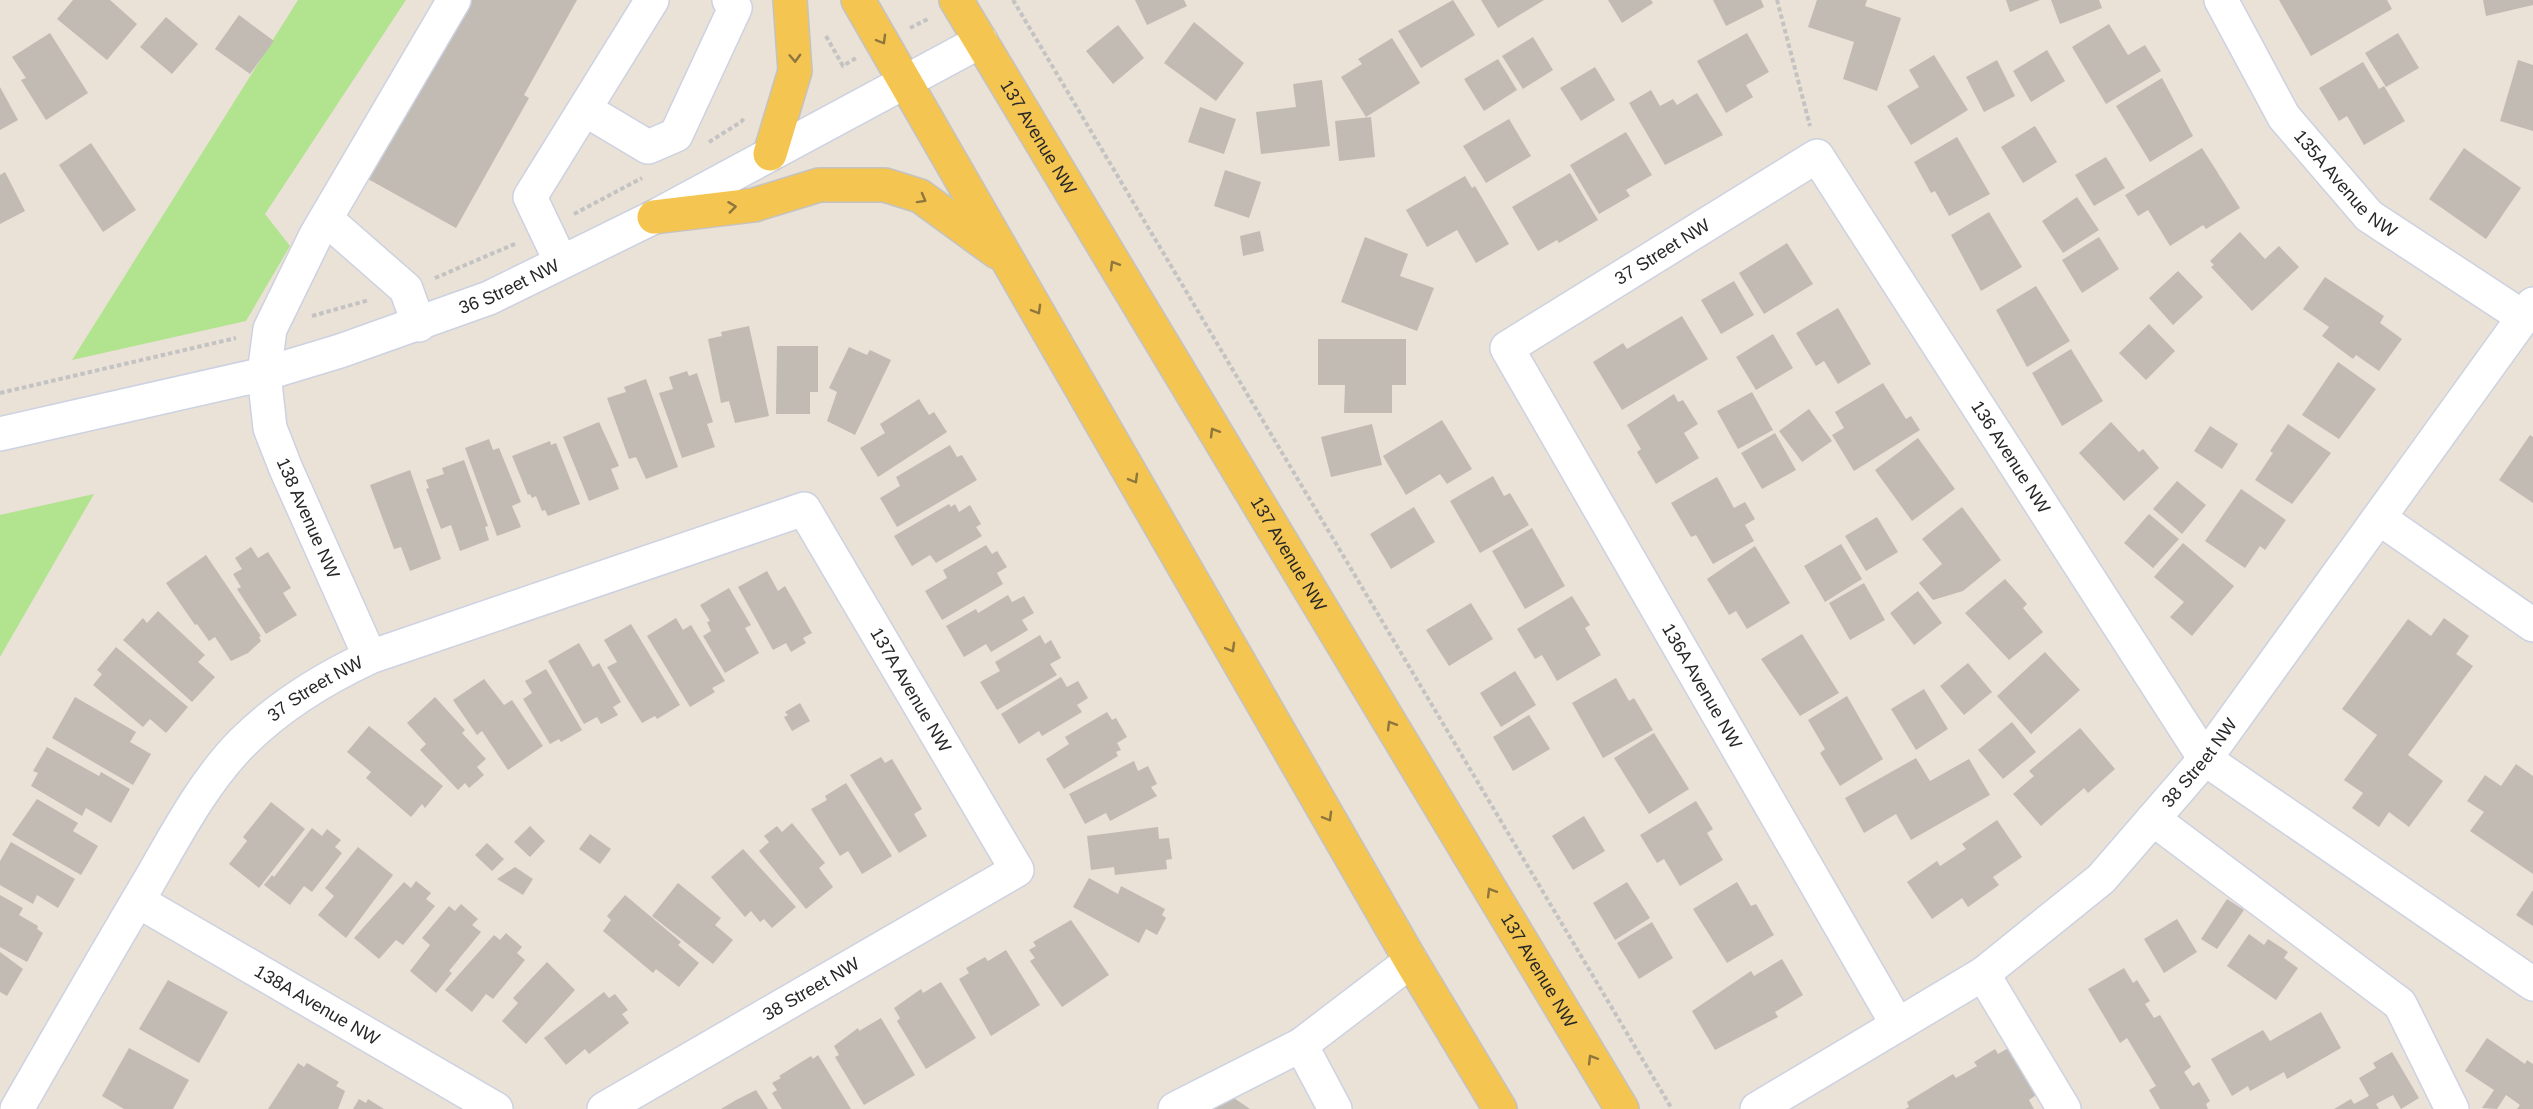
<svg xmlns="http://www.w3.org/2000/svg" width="2533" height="1109" font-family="Helvetica,sans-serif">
  <rect width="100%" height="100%" fill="#eae1d7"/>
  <path fill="#b2e490" d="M298 0H406L265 214 290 246 246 321 72 360Z
    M94 494 0 657V515Z"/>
  <path fill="#c2bbb4" d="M73 0H110L137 24 107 60 57 19Z
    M468 0H577L524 95 529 98 456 228 368 179Z
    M1135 0H1184L1187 6 1147 25Z
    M1453 0 1475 35 1421 68 1398 31Z
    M1481 0H1544L1498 28Z
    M1608 0H1651L1653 3 1622 23Z
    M1713 0H1761L1764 7 1726 26Z
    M1817 0H1867L1865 6 1901 18 1877 91 1843 79 1854 42 1808 27Z
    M2006 0H2040L2010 12Z
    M2051 0H2099L2102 8 2060 24Z
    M2279 0H2387L2392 9 2311 56Z
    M2483 0H2533V5L2486 16Z
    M239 15 274 41 250 74 215 49Z
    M166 17 198 44 172 74 140 47Z
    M1194 22 1244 63 1216 101 1164 63Z
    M2109 24 2128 55 2145 45 2161 71 2106 104 2072 47Z
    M1118 25 1144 58 1113 84 1086 51Z
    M50 33 88 93 46 120 21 80 26 78 12 57Z
    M1747 33 1769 72 1746 85 1753 97 1726 113 1697 61Z
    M2398 33 2419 68 2386 87 2365 53Z
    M1533 37 1553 70 1523 89 1502 56Z
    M1392 38 1420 83 1366 117 1341 77 1362 64 1358 59Z
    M2047 50 2065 81 2031 102 2013 71Z
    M1934 55 1968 110 1911 145 1887 106 1919 87 1909 70Z
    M1498 59 1517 90 1484 111 1464 79Z
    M1997 60 2015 96 1984 112 1966 77Z
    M2518 60 2533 65V131L2500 121Z
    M2363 62 2379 89 2384 86 2405 121 2364 145 2347 116 2339 121 2319 88Z
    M1595 67 1615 100 1581 121 1560 88Z
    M2162 78 2193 136 2150 162 2116 106Z
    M1322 80 1330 146 1261 154 1256 112 1296 107 1293 84Z
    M0 87 18 120 0 130Z
    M1651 90 1660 106 1673 99 1677 105 1697 93 1723 135 1665 165 1629 103Z
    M1200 107 1236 119 1224 154 1188 142Z
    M1371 117 1375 157 1339 161 1335 121Z
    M1509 119 1531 156 1486 183 1463 146Z
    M2035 126 2057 162 2023 183 2001 147Z
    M1626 132 1652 175 1626 190 1630 196 1599 214 1570 165Z
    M1957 137 1990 194 1949 216 1935 191 1931 193 1914 162Z
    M91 143 136 210 103 232 59 165Z
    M2202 148 2240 208 2206 229 2203 225 2170 246 2148 210 2138 216 2125 195Z
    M2464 148 2521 188 2486 239 2429 199Z
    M2106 157 2125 188 2094 206 2075 175Z
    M1225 170 1261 182 1249 218 1214 206Z
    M5 172 25 211 0 224V175Z
    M1570 173 1598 220 1559 243 1557 240 1538 251 1512 207Z
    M1465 176 1472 188 1475 186 1509 244 1476 263 1457 230 1427 247 1406 210Z
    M2077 197 2099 230 2063 253 2042 221Z
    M1989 212 2022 267 1981 291 1951 235Z
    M1260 231 1264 251 1243 256 1240 236Z
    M2240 232 2265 259 2279 246 2299 267 2252 311 2211 267 2214 265 2210 261Z
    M1365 237 1408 254 1400 276 1434 288 1417 331 1341 302Z
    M2099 237 2119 269 2082 293 2062 260Z
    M1787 243 1813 284 1764 314 1739 273Z
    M2178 271 2203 297 2173 325 2149 298Z
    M2325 277 2384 316 2380 323 2402 339 2379 371 2356 355 2353 359 2322 336 2329 327 2303 309Z
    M1734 281 1754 315 1721 334 1701 300Z
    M2036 286 2070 341 2027 367 1996 310Z
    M1838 308 1871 364 1838 384 1824 361 1816 366 1796 333Z
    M1682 316 1708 359 1622 410 1593 362 1623 343 1627 349Z
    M2149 324 2175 351 2146 380 2119 353Z
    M749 326 769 416 735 423 729 401 721 403 708 339 722 336 721 332Z
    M1773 334 1793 368 1756 390 1736 357Z
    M1318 339H1406V385H1392V413H1344L1345 385H1318Z
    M777 346H818V392H810V414H776Z
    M849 347 867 355 870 350 891 360 855 435 827 421 837 392 829 388Z
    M2071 349 2103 401 2062 426 2032 373Z
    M2338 362 2376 389 2339 439 2302 415Z
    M687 371 689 376 697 373 713 422 707 424 715 447 682 458 659 393 673 389 669 377Z
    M646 379 678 467 646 479 636 457 629 459 607 398 626 392 624 387Z
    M1883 383 1906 419 1911 416 1920 430 1854 471 1832 435 1844 428 1835 412Z
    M1752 392 1773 430 1738 449 1717 411Z
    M1674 394 1678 402 1683 400 1698 424 1684 433 1699 458 1656 484 1637 452 1641 449 1627 425Z
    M919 399 929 415 934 412 947 432 878 477 860 448 885 433 880 424Z
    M1809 409 1832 441 1802 462 1779 431Z
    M1442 420 1472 469 1447 484 1440 474 1406 495 1383 456Z
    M599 422 619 466 611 469 619 489 589 501 563 437Z
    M2111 422 2139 452 2143 449 2159 468 2124 501 2079 453Z
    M1372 424 1382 465 1331 477 1321 437Z
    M2288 424 2331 453 2292 504 2255 480 2273 453 2270 451Z
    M2210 426 2238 444 2222 469 2194 451Z
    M1775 433 1796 470 1762 489 1741 453Z
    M2530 435 2533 437V503L2499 480Z
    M1918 438 1955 489 1912 521 1875 470Z
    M489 439 493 450 499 448 521 502 512 506 521 527 497 536 465 448Z
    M550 441 551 445 556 443 580 504 548 516 545 510 542 511 536 496 532 498 530 494 528 495 512 456Z
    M950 445 957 457 962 455 977 480 897 527 880 498 900 486 896 477Z
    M464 460 488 526 485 527 489 540 460 551 451 525 441 529 426 489 429 488 426 480 444 474 442 468Z
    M410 470 441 559 410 571 401 547 394 549 370 485Z
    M1493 476 1504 496 1510 493 1529 525 1480 553 1450 501Z
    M1717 477 1734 508 1745 502 1755 519 1745 525 1754 541 1713 564 1696 535 1691 537 1671 503Z
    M2177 481 2206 505 2182 534 2153 509Z
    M2241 489 2286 520 2265 550 2260 546 2245 568 2205 541Z
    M949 504 951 507 955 504 959 512 970 505 981 524 976 527 982 536 936 563 930 555 912 566 894 536Z
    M1414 507 1435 542 1391 569 1370 534Z
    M1962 507 2001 560 1963 591 1933 600 1919 583 1942 564 1922 539Z
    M2149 514 2179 539 2153 568 2124 543Z
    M1877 517 1898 552 1866 571 1845 536Z
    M1532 528 1565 586 1525 609 1492 551Z
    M2183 543 2234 586 2192 636 2170 617 2184 602 2154 577Z
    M1841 544 1862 579 1825 602 1804 566Z
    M986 545 992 554 997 551 1007 567 997 573 1003 584 942 620 925 591 947 578 943 570Z
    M1755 546 1790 603 1747 629 1736 611 1729 615 1707 579Z
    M251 547 258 558 268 552 291 588 283 593 297 615 266 634 237 589 241 587 233 574 242 569 235 558Z
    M206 555 261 636 259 637 261 641 248 653 231 661 215 637 209 641 197 624 195 625 166 583Z
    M767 571 778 591 785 586 812 633 803 638 806 643 791 652 786 643 773 650 738 587Z
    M2005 579 2027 604 2023 608 2043 632 2009 660 1965 613Z
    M1864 583 1885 620 1850 640 1829 603Z
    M729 588 751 625 745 628 759 653 725 673 703 636 711 631 707 622 710 621 700 605Z
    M1918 591 1942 623 1914 645 1890 613Z
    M1008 595 1012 602 1024 596 1034 613 1022 620 1028 630 991 652 986 644 964 657 946 626 976 609 978 613Z
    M1572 596 1590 625 1585 628 1601 655 1557 681 1542 655 1535 659 1517 629Z
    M1471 603 1493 639 1449 666 1426 630Z
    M158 611 205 655 198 662 215 677 192 702 123 640 143 618 147 623Z
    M676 618 683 630 691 625 725 681 712 688 715 692 690 707 647 636Z
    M2444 618 2469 636 2456 654 2473 666 2408 755 2443 781 2409 827 2389 812 2379 827 2352 808 2363 793 2344 780 2377 735 2342 709 2408 619 2431 636Z
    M631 624 680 705 657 719 655 716 642 723 607 667 617 662 604 640Z
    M1802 634 1839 693 1800 716 1761 659Z
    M1040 635 1045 644 1051 640 1061 658 1050 664 1057 675 997 710 980 682 1000 671 995 662Z
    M579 643 593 667 599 663 621 702 613 707 618 715 601 724 597 717 584 724 548 661Z
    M116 647 188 707 166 733 150 719 143 727 93 685 102 674 97 670Z
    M2045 652 2080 690 2031 734 1997 696Z
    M1968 663 1992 692 1964 715 1940 686Z
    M546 669 582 730 561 742 559 739 550 744 523 699 532 693 525 681Z
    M1515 671 1536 705 1501 727 1480 693Z
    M1061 677 1067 687 1078 681 1088 698 1077 705 1082 712 1042 736 1039 731 1019 744 1001 714Z
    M1616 678 1629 701 1634 698 1653 730 1603 758 1572 703Z
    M484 679 504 705 512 700 543 746 508 770 482 731 477 735 453 700Z
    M1924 689 1948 729 1916 750 1891 709Z
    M1847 696 1883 759 1840 786 1820 753 1825 749 1808 720Z
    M75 697 136 732 130 742 151 754 133 785 52 738Z
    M435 697 465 730 462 733 486 759 477 767 484 775 469 788 465 783 458 790 420 750 426 744 407 723Z
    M800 703 810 721 792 731 784 717 788 715 785 712Z
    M1107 712 1112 720 1116 718 1127 737 1117 743 1121 750 1116 752 1118 756 1064 789 1046 759 1069 744 1065 737Z
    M1529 715 1550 749 1513 771 1493 737Z
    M2012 722 2036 752 2003 779 1978 750Z
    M369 726 443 786 425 808 422 804 411 817 366 778 371 772 347 752Z
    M2080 728 2115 769 2088 793 2084 788 2041 826 2013 794 2034 776 2029 771Z
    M1654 733 1689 789 1649 814 1614 758Z
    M47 747 99 776 101 772 130 789 111 823 86 808 82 816 31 786 38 773 33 771Z
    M881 757 885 763 892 759 922 809 914 814 927 836 899 853 850 775Z
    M1916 758 1930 781 1969 759 1990 795 1911 840 1896 814 1864 833 1845 798Z
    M1134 761 1138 771 1148 766 1157 784 1151 787 1157 796 1110 821 1106 813 1085 824 1069 794Z
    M2516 764 2533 776V874L2470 831 2484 812 2467 801 2485 775 2501 786Z
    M846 783 892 856 862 874 848 851 840 856 811 809 827 800 825 796Z
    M37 799 78 823 73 831 98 846 81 875 12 835Z
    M1696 801 1713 829 1707 833 1723 860 1680 886 1664 859 1657 863 1640 835Z
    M271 802 305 829 259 888 229 864 247 841 243 837Z
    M1584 816 1605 851 1573 870 1552 836Z
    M1997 820 2022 857 1993 877 1999 885 1968 907 1962 898 1932 919 1907 882 1937 861 1940 866 1966 849 1962 844Z
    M792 823 825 863 819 868 833 887 806 909 759 851 769 842 764 836 777 826 782 832Z
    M530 826 545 841 530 857 514 842Z
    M1158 827 1159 839 1169 838 1172 859 1166 860 1167 869 1115 875 1114 867 1091 870 1087 836Z
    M312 828 322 836 327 829 341 840 335 847 342 853 312 892 304 886 290 905 264 885 272 875 274 877Z
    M590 834 611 849 600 864 579 849Z
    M11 842 75 879 58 908 37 895 33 904 0 885V861Z
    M487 843 504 859 492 871 475 855Z
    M358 847 393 875 346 938 318 915 334 896 325 888Z
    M743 849 796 907 772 928 764 919 760 922 751 911 745 917 711 877Z
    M515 867 533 879 523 895 497 879Z
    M1089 878 1118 894 1121 886 1165 909 1162 915 1166 918 1157 935 1146 929 1139 943 1073 907Z
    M416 881 431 893 426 899 435 906 403 945 396 940 379 959 354 938 404 882 411 888Z
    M1627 882 1650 918 1615 940 1593 903Z
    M1737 882 1751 906 1756 904 1774 935 1727 963 1693 909Z
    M678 883 721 918 715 925 733 940 713 964 652 916Z
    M2533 890V926L2516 915Z
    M0 895 23 908 19 915 38 926 37 929 43 933 27 962 0 947Z
    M625 895 681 942 678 945 699 963 679 987 656 969 653 973 603 931 611 920 607 916Z
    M2227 899 2244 910 2217 949 2201 939Z
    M461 904 478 919 472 925 481 932 449 971 452 973 436 993 410 971 430 945 422 938 449 906 455 911Z
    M2177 919 2197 952 2164 973 2144 939Z
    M1071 920 1109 975 1062 1007 1030 961 1035 958 1029 950 1036 946 1033 942Z
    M1652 922 1673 958 1639 979 1617 943Z
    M506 933 522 947 517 953 525 960 493 999 486 994 472 1012 445 990 494 935 500 940Z
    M2249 934 2264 945 2268 939 2288 952 2284 958 2298 968 2276 1000 2227 966Z
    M1006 950 1040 1005 991 1036 959 979 969 973 966 968 985 957 988 961Z
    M0 952 23 969 7 996 0 992Z
    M1782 959 1803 995 1775 1012 1778 1017 1715 1050 1692 1011 1751 971 1754 976Z
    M547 962 575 990 526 1044 502 1021 518 1003 513 998Z
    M2124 968 2133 983 2137 980 2150 1001 2145 1004 2154 1018 2160 1015 2191 1067 2184 1072 2193 1086 2199 1082 2210 1101 2206 1104 2208 1109H2160L2149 1090 2156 1086 2127 1038 2120 1043 2088 989Z
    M168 980 228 1012 199 1063 139 1029Z
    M941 982 976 1038 926 1069 897 1021 900 1018 894 1008 921 989 923 993Z
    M604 992 609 998 615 994 628 1010 622 1014 629 1023 589 1054 585 1049 566 1065 544 1038Z
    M2321 1012 2341 1048 2287 1079 2284 1072 2250 1091 2248 1086 2232 1096 2211 1059 2263 1030 2270 1041Z
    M881 1018 915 1075 864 1105 835 1057 839 1055 834 1046 858 1028 859 1031Z
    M2487 1038 2525 1064 2527 1060 2533 1064V1109H2517L2520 1105 2506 1095 2497 1109 2482 1108 2494 1090 2465 1071Z
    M2012 1046 2039 1093 2029 1100 2034 1109H1905L1909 1107 1907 1102 1953 1074 1956 1078 1977 1066 1974 1062 1995 1049 1998 1054Z
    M129 1048 189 1080 173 1109H124L102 1096Z
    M2392 1052 2419 1098 2401 1109 2393 1095 2376 1104 2379 1109H2334L2351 1099 2354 1104 2369 1096 2359 1078 2376 1068 2373 1063Z
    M818 1055 851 1109H782L772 1093 777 1090 772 1083 781 1078 779 1076 811 1056 813 1059Z
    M298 1063 304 1067 307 1063 339 1082 336 1086 345 1091 338 1109H268Z
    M756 1090 768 1109H721L736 1100Z
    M1228 1094 1250 1109H1202Z
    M359 1099 366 1103 368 1099 384 1109H353Z"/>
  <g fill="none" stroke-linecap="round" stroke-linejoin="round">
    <defs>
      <g id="minor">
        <path id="s1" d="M2221 0 2284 117 2369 216 2523 317"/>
        <path d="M586 110 648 147 676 135 735 8 729 0"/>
        <path d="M326 219 406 289 419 325"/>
        <path d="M561 262 530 197 652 0"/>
        <path id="s2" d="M0 434 264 374 340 351 489 298 654 217 981 41"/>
        <path d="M2379 518 2533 625"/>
        <path d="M370 657 286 469 270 428 264 374 270 329 316 235 454 0"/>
        <path d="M2153 819 2400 1004 2452 1109"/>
        <path id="s3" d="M138 901 496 1109"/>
        <path d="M1983 974 2064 1109"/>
        <path id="s4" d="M1897 1024 1507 348 1817 156 2205 759 2533 984"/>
        <path d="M1301 1045 1335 1109"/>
        <path id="s5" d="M17 1109C60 1034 103 959 147 885 175 837 203 782 243 742 280 705 323 679 370 657L804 509 1017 870 604 1109"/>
        <path d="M1175 1109 1301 1045 1411 961"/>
        <path id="s6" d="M1757 1109 1983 974 2101 879 2205 759 2533 304"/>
      </g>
      <g id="major">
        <path d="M858 0 1411 961 1500 1109"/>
        <path id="s7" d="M956 0 1622 1109"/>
        <path d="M770 154 795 71 790 0"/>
        <path d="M654 217 754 205 819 185H885L920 196 997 252"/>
      </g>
    </defs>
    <use href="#minor" stroke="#ccd2e1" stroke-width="36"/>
    <use href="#major" stroke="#c3c3c3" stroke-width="36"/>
    <path stroke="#c3c3c3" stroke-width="4" stroke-dasharray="4.5 3" stroke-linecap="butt" d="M1013 0 1672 1109
      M1777 0 1810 126
      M910 28 930 18
      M826 36 843 66 856 58
      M709 142 741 122 745 117
      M574 214 642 178
      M435 278 517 243
      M312 316 369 300
      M0 393 236 338"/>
    <use href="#minor" stroke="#fff" stroke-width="33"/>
    <use href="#major" stroke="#f5c551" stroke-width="33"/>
  </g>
  <defs><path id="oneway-chevron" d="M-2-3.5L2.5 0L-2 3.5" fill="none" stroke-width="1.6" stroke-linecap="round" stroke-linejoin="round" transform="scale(1.5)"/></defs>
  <g stroke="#8e763c">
    <use href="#oneway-chevron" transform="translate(882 40) rotate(60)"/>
    <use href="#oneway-chevron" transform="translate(795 58) rotate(88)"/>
    <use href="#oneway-chevron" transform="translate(922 199) rotate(29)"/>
    <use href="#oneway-chevron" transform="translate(732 207) rotate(-7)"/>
    <use href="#oneway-chevron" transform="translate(1114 265) rotate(-121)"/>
    <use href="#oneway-chevron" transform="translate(1037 310) rotate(60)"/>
    <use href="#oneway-chevron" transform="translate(1214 432) rotate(-121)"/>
    <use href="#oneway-chevron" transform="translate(1134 479) rotate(60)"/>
    <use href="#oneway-chevron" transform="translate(1231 648) rotate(60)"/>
    <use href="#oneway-chevron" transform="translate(1391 725) rotate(-121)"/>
    <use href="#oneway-chevron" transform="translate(1328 817) rotate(60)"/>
    <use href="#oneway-chevron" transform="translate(1491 892) rotate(-121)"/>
    <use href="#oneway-chevron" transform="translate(1592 1059) rotate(-121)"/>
  </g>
  <g text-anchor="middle" stroke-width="4.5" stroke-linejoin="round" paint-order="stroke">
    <g font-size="18" fill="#272727" stroke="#fff">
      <text dy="6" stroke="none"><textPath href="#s7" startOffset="160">137 Avenue NW</textPath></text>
      <text dy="6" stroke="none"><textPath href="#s1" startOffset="224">135A Avenue NW</textPath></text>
      <text dy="6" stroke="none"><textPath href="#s4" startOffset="963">37 Street NW</textPath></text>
      <text dy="6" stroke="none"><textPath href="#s2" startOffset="531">36 Street NW</textPath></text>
      <text dy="6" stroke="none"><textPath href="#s4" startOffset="1503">136 Avenue NW</textPath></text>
      <text transform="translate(308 518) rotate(66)" y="6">138 Avenue NW</text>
      <text dy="6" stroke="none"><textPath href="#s7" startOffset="646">137 Avenue NW</textPath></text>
      <text transform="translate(1702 686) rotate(60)" y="6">136A Avenue NW</text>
      <text dy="6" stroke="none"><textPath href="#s5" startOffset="1254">137A Avenue NW</textPath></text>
      <text dy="6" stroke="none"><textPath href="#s5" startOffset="522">37 Street NW</textPath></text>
      <text dy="6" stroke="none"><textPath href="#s6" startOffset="567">38 Street NW</textPath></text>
      <text dy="6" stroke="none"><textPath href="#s7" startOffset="1132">137 Avenue NW</textPath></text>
      <text transform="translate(811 989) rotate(-30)" y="6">38 Street NW</text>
      <text dy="6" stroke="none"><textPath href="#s3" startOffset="207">138A Avenue NW</textPath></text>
    </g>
  </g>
</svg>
